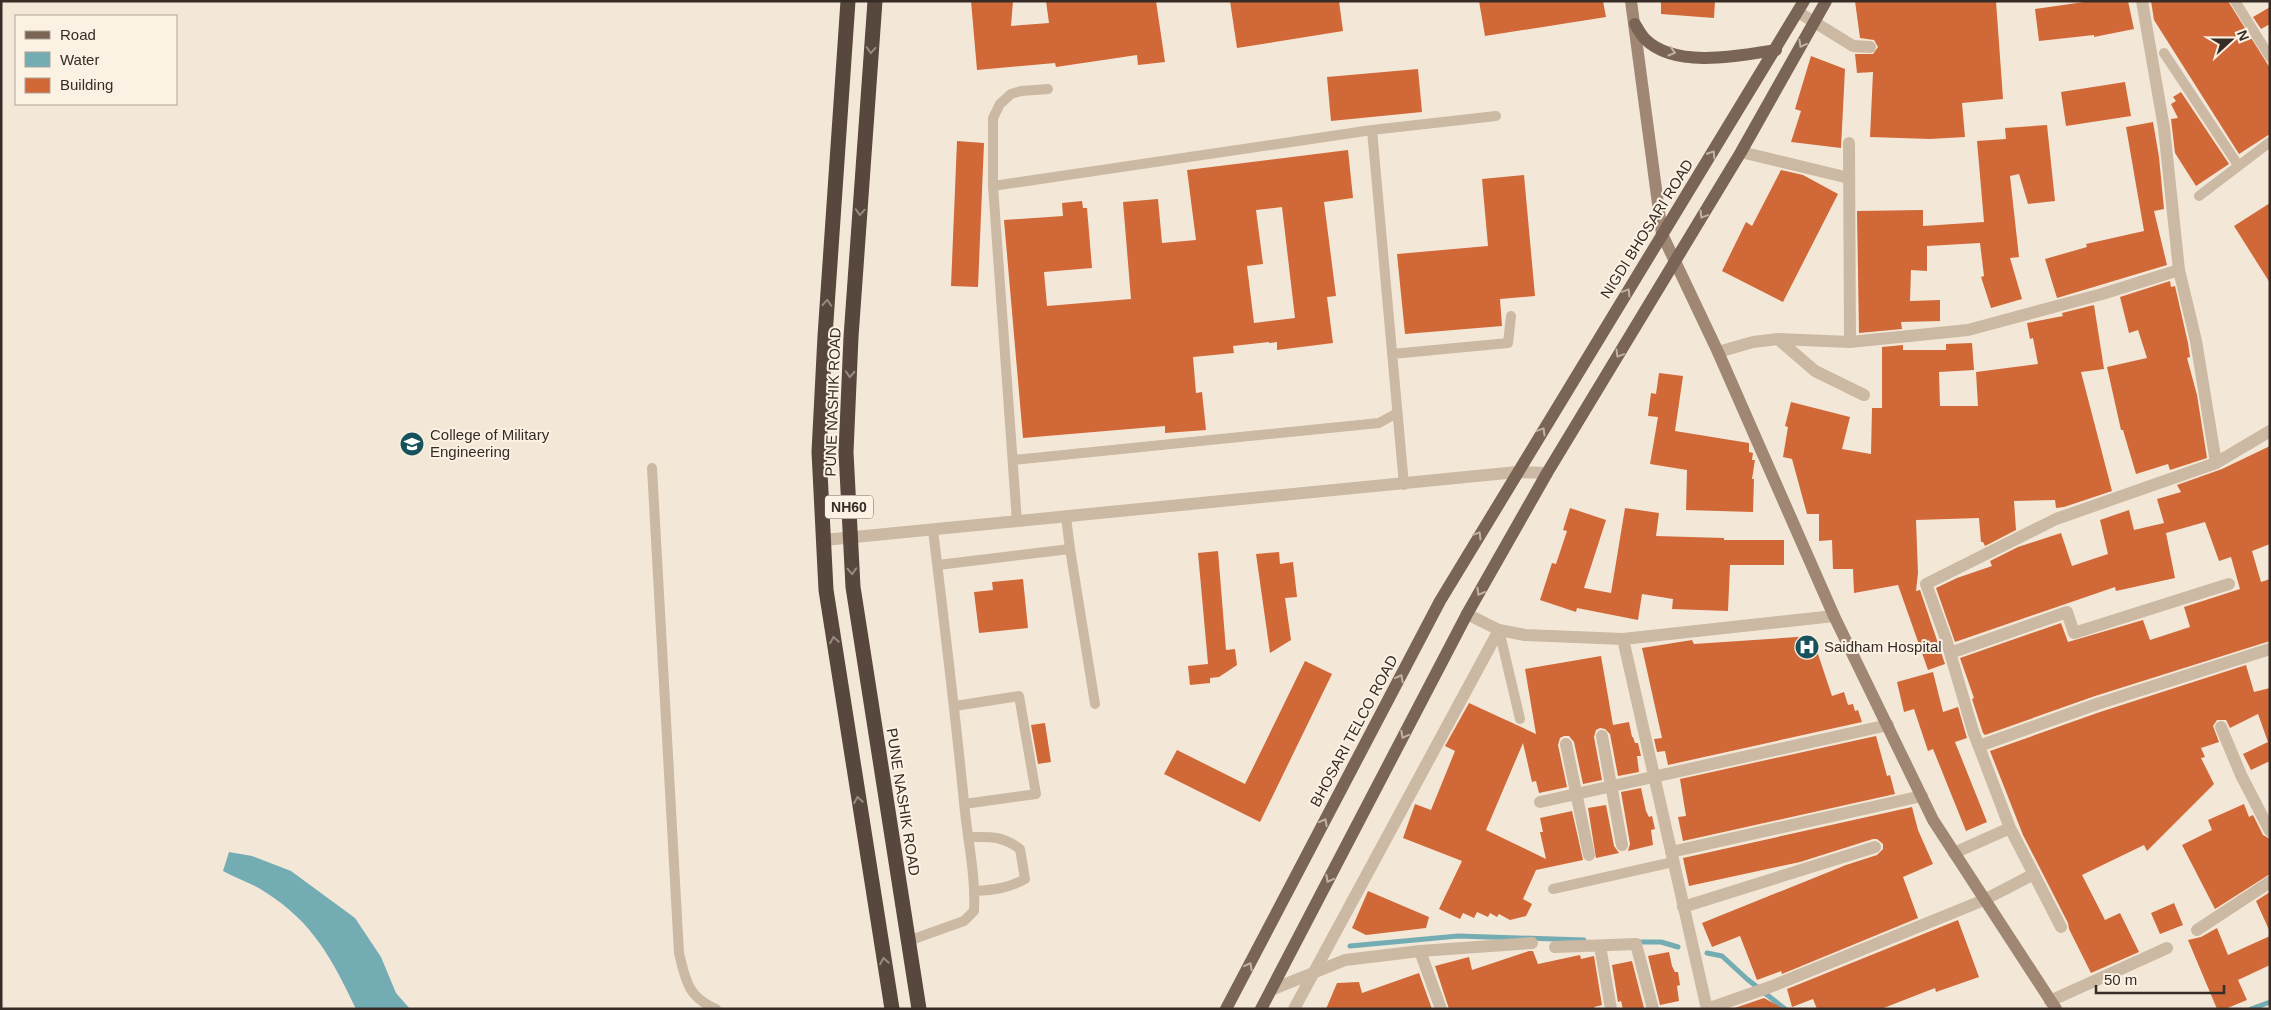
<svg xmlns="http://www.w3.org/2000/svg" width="2271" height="1010" font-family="Helvetica,sans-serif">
  <rect width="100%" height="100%" fill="#f3e8d8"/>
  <path fill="#74acb3" d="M229 852 252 856 291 871 355 918 381 957 396 993 410 1009H356C332 959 313 922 265 892 252 883 237 879 223 871Z"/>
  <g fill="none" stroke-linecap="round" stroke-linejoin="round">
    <path stroke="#74acb3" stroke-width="5" d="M1635 942H1661L1678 947
      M1350 946 1458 936 1584 940
      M1707 953 1722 956 1747 979 1785 1009
      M2251 1009 2270 1002"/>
  </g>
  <path fill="#d16838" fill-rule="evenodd" d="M971 1H1013L1011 26 1049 23 1046 1H1156L1165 62 1138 65 1137 55 1056 67 1055 63 977 70Z
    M1230 1H1339L1343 31 1237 48Z
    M1479 1H1603L1606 17 1485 36Z
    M1661 1H1715L1714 18 1661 14Z
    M1855 1H1996L2003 99 1962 103 1965 137 1930 139 1870 137 1873 72 1857 73 1855 54H1873L1878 47 1874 40 1860 38Z
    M2091 1H2128L2134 29 2094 37V35L2039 41 2035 9Z
    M2151 1H2228L2270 68V134L2239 154 2154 20Z
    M2270 7V24L2261 29 2253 17Z
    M1811 56 1845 69 1841 148 1791 142 1801 111 1795 109Z
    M1418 69 1422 112 1331 121 1327 77Z
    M2125 82 2131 116 2066 126 2061 92Z
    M2181 92 2229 164 2196 186 2175 153 2171 119 2178 118 2171 104 2176 101 2173 97Z
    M2153 122 2159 157 2164 209 2154 211 2167 265 2057 298 2045 259 2087 247 2086 244 2144 231 2126 127Z
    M2047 125 2055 201 2028 204 2019 174 2010 176 2019 257 2010 258 2022 299 1991 308 1981 277 1984 276 1980 243 1927 246V271L1911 270 1910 301 1940 300V321L1901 322 1902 329 1859 333 1857 211 1923 210V226L1984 222 1977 141 2006 139 2005 128Z
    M957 141 984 143 978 287 951 286Z
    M1348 150 1353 198 1324 202 1336 296 1327 297 1333 343 1277 350V342L1269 343V342L1233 346 1234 353 1193 357 1196 393 1202 392 1206 430 1165 433V426L1023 438 1004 220 1063 216 1062 203 1082 201 1083 208H1087L1092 268 1044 272 1047 306 1131 299 1123 202 1158 199 1162 243 1196 240 1187 170ZM1282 207 1295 318 1254 323 1247 266 1263 264 1256 210Z
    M1781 170 1803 175 1838 194 1783 302 1722 271 1746 222 1752 226Z
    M1524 175 1535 296 1500 299 1502 326 1405 334 1397 254 1488 246 1482 179Z
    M2270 203V283L2234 226Z
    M2170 281 2171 287 2175 286 2188 343 2190 357 2187 358 2197 395 2207 458 2170 470 2168 464 2136 474 2123 430H2121L2107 367 2147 358 2138 330 2129 333 2120 297Z
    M2094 305 2104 369 2081 372 2112 491 2064 507 2056 508 2055 500 2014 501 2016 530 1985 546 1983 542H1981L1979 518 1916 520 1918 573 1916 591 1920 590 1945 664 1928 670 1898 585 1854 593 1853 569H1833L1832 540 1819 541V514H1807L1792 459 1783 457 1788 427 1785 426 1791 402 1850 417 1842 449 1871 454 1872 408H1882V347L1903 345V350H1946V344L1972 343 1974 370 1939 372 1940 406H1978L1976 372 2038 364 2033 338 2030 339 2027 323 2063 316 2062 313Z
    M1659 373 1683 376 1675 431 1749 443V452L1753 453 1752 460H1755L1752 479H1754L1753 512 1686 510 1687 470 1650 464 1658 417 1648 416 1651 393 1656 394Z
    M2270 446V544L2252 551 2261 582 2270 579V641L2095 696 1985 735 1983 733 1972 699 1974 698 1960 658 2061 623 2068 642 2143 620 2150 640 2190 627 2184 607 2240 589 2231 557 2219 561 2205 522 2166 533 2175 578 2116 591 2115 587 1955 642 1936 588 1957 578 1992 566 1990 561 2018 547 2061 533 2072 566 2108 554 2100 520 2129 510 2134 530 2164 523 2157 499 2181 492 2177 485 2222 469Z
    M1570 508 1606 520 1584 588 1611 593 1625 508 1659 513 1656 536 1724 538V540H1784V565H1730L1728 611 1672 609 1673 599 1642 594 1638 620 1577 608 1576 612 1540 600 1552 563 1556 564 1567 531 1563 530Z
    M1218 551 1226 650 1235 649 1237 665 1219 677 1210 678V683L1190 685 1188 666 1208 664 1198 553Z
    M1279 552 1280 564 1293 562 1297 597 1285 598 1291 640 1270 653 1256 554Z
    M1023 579 1028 628 979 633 974 592 993 590 992 582Z
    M1812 636 1832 696 1844 692 1848 705 1853 704 1855 711 1858 710 1862 722 1668 765 1665 751 1657 752 1654 739 1662 738 1642 648 1692 640 1694 644Z
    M1601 656 1613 725 1629 722 1632 737H1633L1635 743H1638L1641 756H1637L1639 772 1618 776 1610 734 1605 729 1600 728 1596 730 1594 737 1602 780 1583 784 1574 742 1569 736H1564L1560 738 1558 745 1567 787 1539 793 1536 781 1532 782 1523 743 1486 830 1546 859 1540 832H1543L1540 818 1572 811 1583 860 1536 870 1523 899 1532 904 1526 916 1510 920 1499 914 1497 917 1490 913 1488 917 1477 912 1474 918 1463 913 1460 919 1439 909 1462 861 1403 838 1415 804 1431 810 1455 751 1445 746 1469 703 1536 734 1525 669Z
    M1305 661 1332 674 1260 822 1164 774 1177 750 1245 784Z
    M2246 665 2254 692 2270 688V761L2251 770 2243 754 2268 742 2258 714 2230 728 2226 720H2217L2213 726 2219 742 2201 748 2205 757 2201 758 2214 784 2147 851 2144 845 2082 875 2105 920 2120 913 2139 952 2091 973 2069 929 2068 923 2023 835 1990 751 2100 712Z
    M1933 672 1943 712 1958 707 1967 738 1955 742 1987 822 1966 831 1933 749 1928 751 1914 709 1904 712 1897 682Z
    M1045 723 1051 762 1038 764 1031 725Z
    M1876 736 1887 776 1890 775 1895 794 1683 841 1678 817 1686 816 1680 779Z
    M1641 788 1646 811 1649 817 1652 816 1655 829 1651 830 1653 845 1628 851 1630 844 1621 792Z
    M2244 804 2249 817 2253 815 2263 835 2270 839V874L2215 909 2182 845 2212 830 2208 820Z
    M1606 805 1614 846 1619 853 1596 858 1588 808Z
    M1912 807 1918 830 1933 864 1903 877 1918 918 1782 974 1781 971 1757 980 1740 936 1712 947 1702 923 1846 865 1877 855 1883 849V844L1877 839H1873L1800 862 1689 886 1683 858Z
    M1368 891 1429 917 1426 928 1366 935 1352 928Z
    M2270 892V932L2256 901Z
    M2174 903 2183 925 2160 934 2151 913Z
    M1958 920 1979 977 1936 992 1935 988 1881 1009H1817L1813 999 1792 1007 1787 989Z
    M2217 928 2228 955 2270 936V965L2238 980 2247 1000 2225 1009H2217L2188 940 2201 937Z
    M1529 951H1533L1538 964 1580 955 1581 959 1594 956 1602 1005 1594 1007 1595 1009H1449L1435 966 1469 957 1472 970Z
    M1669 952 1672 966 1675 972H1678L1680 985 1677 986 1679 1001 1660 1005 1648 956Z
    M1632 961 1644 1008 1623 1009 1621 1001 1618 1002 1612 965Z
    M1419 973 1432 1009H1326L1337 983 1359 982 1362 993Z
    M1764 998 1784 1009H1732Z"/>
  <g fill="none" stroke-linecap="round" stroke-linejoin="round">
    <path stroke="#ccb9a3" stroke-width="10" d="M2235 1 2270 57
      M2164 53 2238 165
      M1372 130 1404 485
      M993 186 1372 130 1496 116
      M2199 196 2270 142
      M1392 354 1508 343 1511 316
      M1013 460 1379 423 1397 413
      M652 468 679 953C686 981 687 996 716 1009
      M1017 522 993 186V118L1000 104 1011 94 1021 91 1048 89
      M1070 549 1095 704
      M938 565 1070 549 1066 517
      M1499 630 1520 719
      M955 706 1019 696 1036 794 964 804
      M968 837C990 837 1001 835 1020 849L1025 879C1009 888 994 890 975 891
      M1553 889 1673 862
      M908 941 964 921 974 911C976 874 967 838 964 802 955 711 944 621 933 530"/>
    <path stroke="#ccb9a3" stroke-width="12" d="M1798 12 1853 46 1870 47
      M1849 143 1850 342
      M1741 152 1849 178
      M1778 339 1815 371 1864 395
      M1718 352 1753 342 1778 339 1850 342 1968 330 2102 294 2179 270
      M2216 463 2270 431
      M824 540 1517 472 1547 473
      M1467 614 1499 630 1525 635 1623 639 1834 616
      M1623 639 1707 1009
      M1950 653 2067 612 2074 633 2229 584
      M2221 727 2241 775 2270 831
      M1602 736 1622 845
      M1566 744 1589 855
      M1979 746 2097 704 2270 649
      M1540 802 1888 725
      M2010 828 2061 927
      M1671 852 1922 796
      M1954 853 2010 828 1973 731 1946 639 1926 584 2056 519 2216 463 2196 341 2179 270 2164 128 2142 1
      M1683 907 1875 847
      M2197 930 2270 882
      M1600 946 1611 1009
      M1555 947 1636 944 1653 1009
      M1420 951 1441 1009
      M1271 990 1345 960 1420 951 1532 943
      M2050 1001 2167 948
      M1294 1009 1499 630
      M1707 1009 1770 987 1984 900 2034 874"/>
    <path stroke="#a08774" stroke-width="12" d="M1631 1 1662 234 1718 352 1834 616 1933 820 2056 1009"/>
    <path stroke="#7a6455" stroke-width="12" d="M1635 24C1638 29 1641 35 1645 39 1675 69 1739 56 1776 50
      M1226 1009 1440 601 1804 1
      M1261 1009 1467 614 1547 473 1741 152 1826 1"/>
    <path stroke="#58473c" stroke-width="15" d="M848 1 825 336 819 452 826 590 892 1009
      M875 1 851 337 846 452 853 587 919 1009"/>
  </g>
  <defs><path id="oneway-chevron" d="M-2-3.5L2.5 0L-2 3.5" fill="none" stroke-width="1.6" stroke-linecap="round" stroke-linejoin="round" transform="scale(1.25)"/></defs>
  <g stroke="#c1b2a4">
    <use href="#oneway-chevron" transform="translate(1802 44) rotate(119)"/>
    <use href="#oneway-chevron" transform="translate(1672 52) rotate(16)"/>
    <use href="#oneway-chevron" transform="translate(1712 154) rotate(-58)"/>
    <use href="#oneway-chevron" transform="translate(1703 215) rotate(121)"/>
    <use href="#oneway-chevron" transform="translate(1627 292) rotate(-59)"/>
    <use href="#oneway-chevron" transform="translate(1619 354) rotate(121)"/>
    <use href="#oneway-chevron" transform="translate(1542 431) rotate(-59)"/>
    <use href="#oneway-chevron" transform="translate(1478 535) rotate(-59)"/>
    <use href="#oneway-chevron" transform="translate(1480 592) rotate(119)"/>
    <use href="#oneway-chevron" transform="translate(1400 678) rotate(-62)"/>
    <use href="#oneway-chevron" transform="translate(1404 735) rotate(118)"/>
    <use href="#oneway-chevron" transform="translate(1324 822) rotate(-62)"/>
    <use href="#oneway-chevron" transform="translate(1329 879) rotate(118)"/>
    <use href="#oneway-chevron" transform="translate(1249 966) rotate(-62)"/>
  </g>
  <g stroke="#998b7f">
    <use href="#oneway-chevron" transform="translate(871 50) rotate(94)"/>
    <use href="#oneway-chevron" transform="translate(860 212) rotate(94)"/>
    <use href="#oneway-chevron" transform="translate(827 303) rotate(-86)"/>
    <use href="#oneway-chevron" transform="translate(850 374) rotate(93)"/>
    <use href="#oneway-chevron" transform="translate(852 571) rotate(87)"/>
    <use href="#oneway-chevron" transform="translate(834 640) rotate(-99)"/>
    <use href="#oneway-chevron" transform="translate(858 800) rotate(-99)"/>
    <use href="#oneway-chevron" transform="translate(884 961) rotate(-99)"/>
  </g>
  <defs>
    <symbol id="university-disc" viewBox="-11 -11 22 22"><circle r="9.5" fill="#17525c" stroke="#fbf2e4"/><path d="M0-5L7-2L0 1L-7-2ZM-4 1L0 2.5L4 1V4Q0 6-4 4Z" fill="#fff"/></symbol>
    <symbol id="hospital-disc" viewBox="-11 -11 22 22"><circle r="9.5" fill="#17525c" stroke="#fbf2e4"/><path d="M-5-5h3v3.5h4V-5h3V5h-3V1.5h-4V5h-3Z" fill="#fff"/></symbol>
  </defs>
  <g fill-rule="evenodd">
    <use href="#university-disc" x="398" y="430" width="28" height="28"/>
    <use href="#hospital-disc" x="1793" y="633" width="28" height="28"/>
  </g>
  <g text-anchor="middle" stroke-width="4" stroke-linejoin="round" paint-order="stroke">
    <rect fill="#fbf2e4" stroke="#72675f" stroke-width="1" x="825" y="495.5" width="48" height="23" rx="4"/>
    <g font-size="14" font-weight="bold" fill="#372c26">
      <text x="849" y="512">NH60</text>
    </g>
    <g font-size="15" fill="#372c26" stroke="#fbf2e4">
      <text transform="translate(1647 229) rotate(-58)" y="5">NIGDI BHOSARI ROAD</text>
      <text transform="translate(833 402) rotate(-88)" y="5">PUNE NASHIK ROAD</text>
      <text transform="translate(1354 731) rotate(-62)" y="5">BHOSARI TELCO ROAD</text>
      <text transform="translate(903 802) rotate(81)" y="5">PUNE NASHIK ROAD</text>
    </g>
    <g font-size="15" fill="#372c26" stroke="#fbf2e4" text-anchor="start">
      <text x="430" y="440">College of Military<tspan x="430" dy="17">Engineering</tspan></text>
      <text x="1824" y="652">Saidham Hospital</text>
    </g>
  </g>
  <rect width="2271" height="1010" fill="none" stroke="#372c26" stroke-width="5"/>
  <rect x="15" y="15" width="162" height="90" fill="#fbf2e4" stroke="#ada398"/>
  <rect x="25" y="31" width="25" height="8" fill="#7a6455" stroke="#ada398"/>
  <text x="60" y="40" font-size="15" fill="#372c26">Road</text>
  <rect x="25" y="52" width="25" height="15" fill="#74acb3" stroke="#ada398"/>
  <text x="60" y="65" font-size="15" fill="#372c26">Water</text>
  <rect x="25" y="78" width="25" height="15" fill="#d16838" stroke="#ada398"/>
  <text x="60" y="90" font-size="15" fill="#372c26">Building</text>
  <g transform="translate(2231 40) rotate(69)" stroke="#fbf2e4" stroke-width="4" paint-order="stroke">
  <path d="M0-4L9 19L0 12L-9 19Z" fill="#372c26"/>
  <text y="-8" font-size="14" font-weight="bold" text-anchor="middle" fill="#372c26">N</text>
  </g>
  <path d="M2096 985v8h128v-8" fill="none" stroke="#372c26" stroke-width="2.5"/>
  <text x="2104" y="985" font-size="15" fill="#372c26" stroke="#fbf2e4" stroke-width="4" paint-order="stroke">50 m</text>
</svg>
